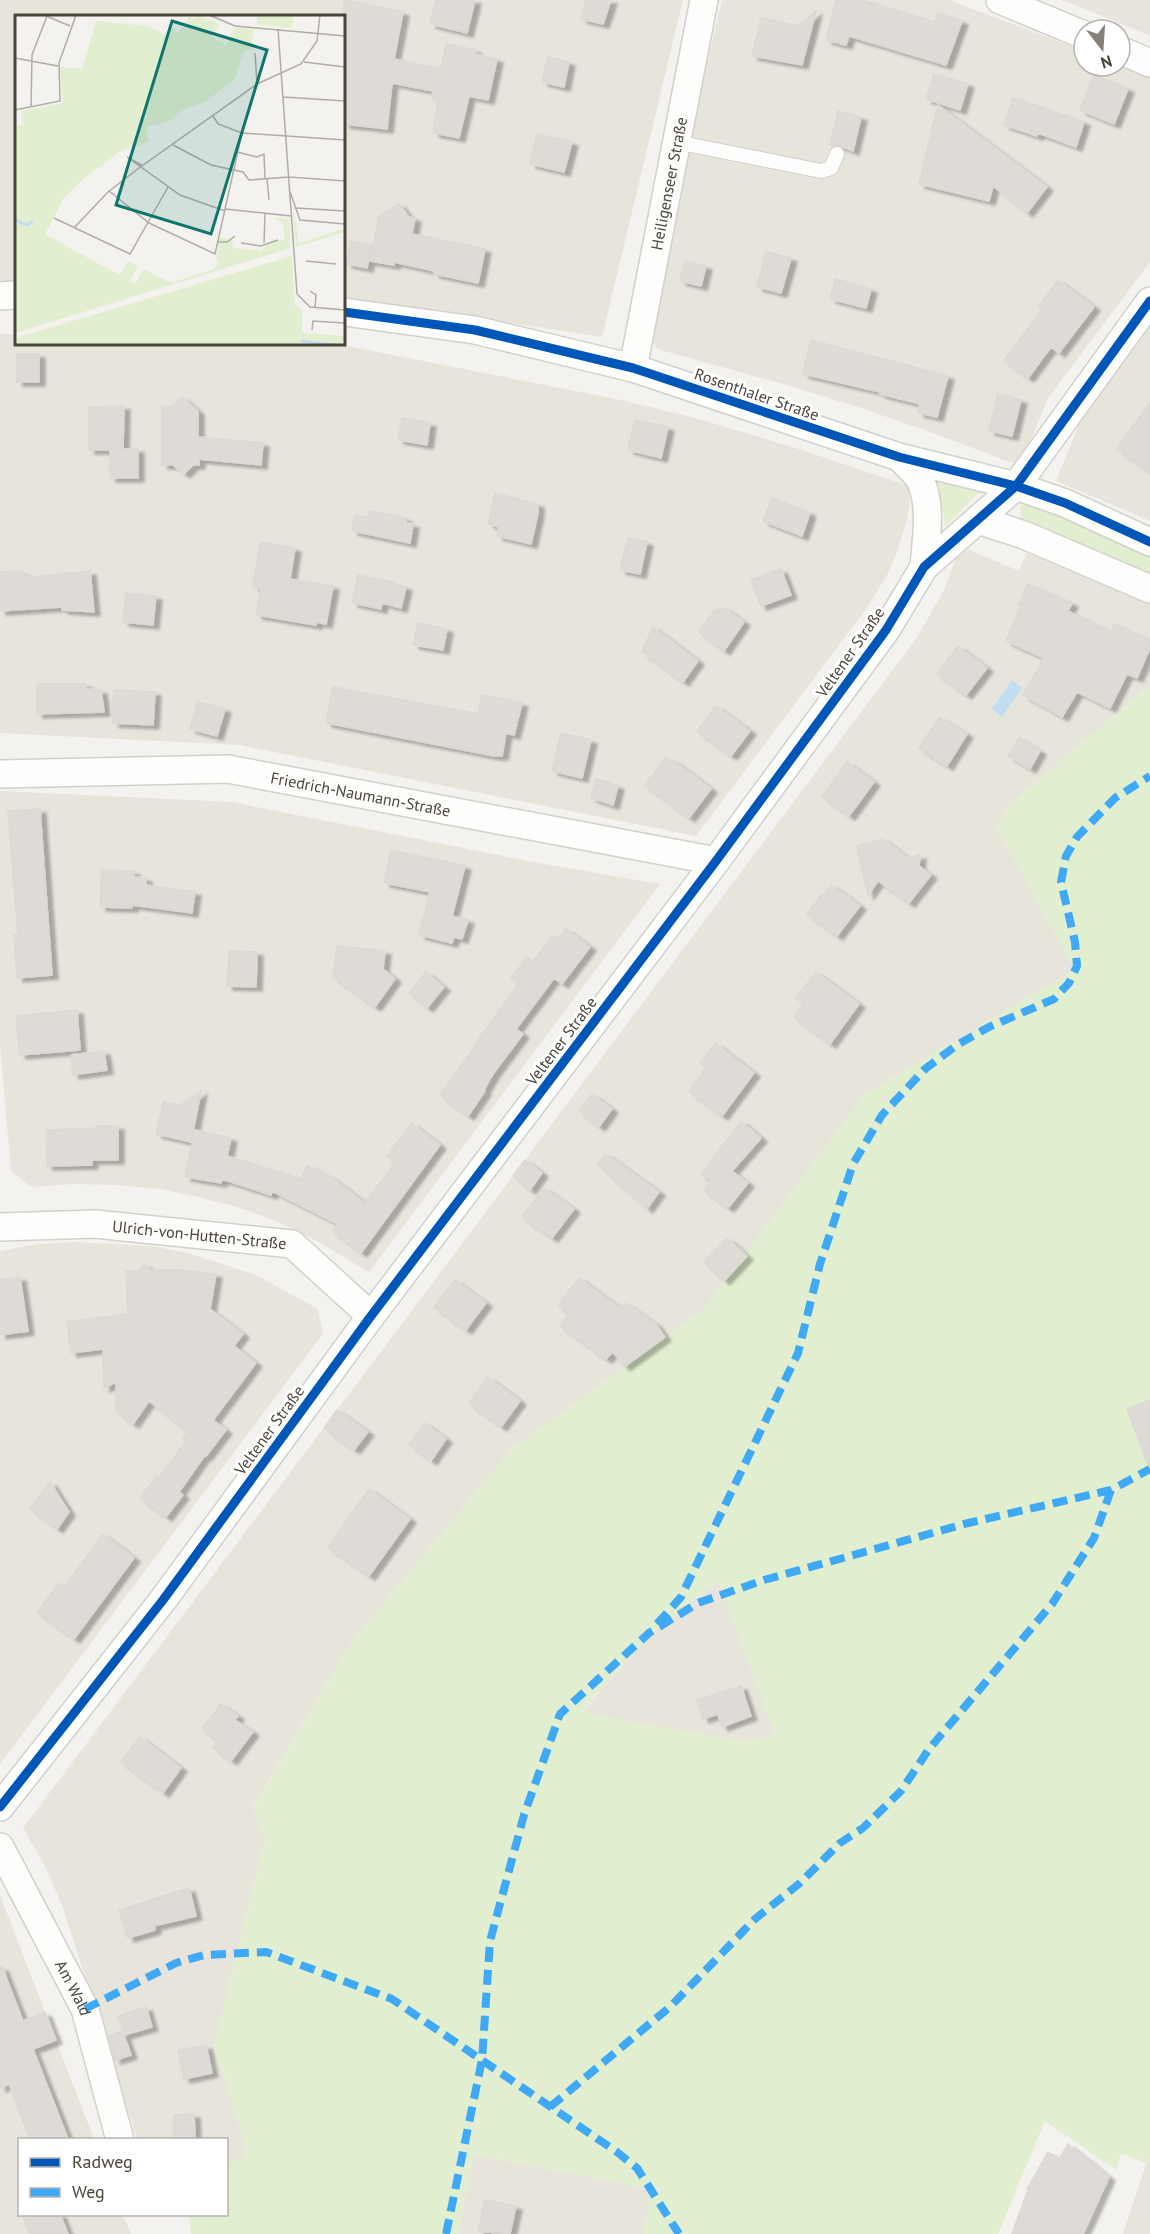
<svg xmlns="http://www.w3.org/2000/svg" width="1150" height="2234" font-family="'PT Sans',sans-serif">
  <defs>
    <filter id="shadow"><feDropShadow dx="6" dy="4" stdDeviation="1.5" flood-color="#0004"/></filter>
  </defs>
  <rect width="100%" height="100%" fill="#f4f2ee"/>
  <path fill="#e7e4dc" d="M0 0H683L602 337 344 297V16H16V287H0Z
    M722 0H949L1084 51V66L1120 65 1150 78V262L1048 398 1024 457 1012 463 933 433 861 408 787 385 657 349 644 326Z
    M1061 0H1150V36L1083 8Z
    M1150 326V521L1056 481 1082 417Z
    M0 334H16V344H337L616 399 692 417 802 450 912 487 907 519 897 552 887 575 868 606 696 836 239 745 0 733Z
    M969 550 1019 571 1026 553 1150 604V685L1009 805 997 828 1075 970 865 1094 704 1309 511 1450 351 1643 253 1807 265 1839 214 2046 247 2149 243 2157 227 2163 226 2140 137 2139 63 1908 46 1868 23 1828 916 639 944 590 957 555Z
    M0 791 232 802 528 861 660 884 369 1272 315 1240 278 1222 240 1208 203 1198 160 1189 116 1185 73 1184 31 1187 11 1171 0 1043Z
    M73 1242 151 1246 188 1253 256 1275 318 1309 323 1334 0 1764V1251L36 1244Z
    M718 1580 776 1735 740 1741 581 1713 652 1633Z
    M0 1895 94 2139 20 2140V2214L123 2215 131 2234H0Z
    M1150 2153V2234H1123Z
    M474 2155 652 2189 643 2234H458Z"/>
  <path fill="#e1eecf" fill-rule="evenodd" d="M936 480 979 492 946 526Z
    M1031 500 1150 547V575L1022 521 1020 507Z
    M1150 685V2153L1147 2163 1121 2154 1116 2170 1045 2121 998 2234H643L651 2189 474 2155 458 2234H191L189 2215 226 2214 227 2163 243 2157 247 2149 214 2046 265 1840 253 1808 351 1643 511 1450 704 1309 865 1094 1075 970 997 828 1009 805ZM718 1580 775 1735 740 1741 581 1712 652 1633Z"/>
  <path fill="#c0ddf1" d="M1012 680 1022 688 1002 717 992 709Z"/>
  <path fill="#dedbd6" stroke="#dcd9d4" stroke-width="1.5" filter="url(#shadow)" d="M344 0 403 12 394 59 441 69 446 44 476 50 475 54 497 59 488 100 469 96 459 138 433 133 438 100 432 99 433 91 392 83 387 129 344 124Z
    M436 0H475L467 33 430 24Z
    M586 0H611L603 24 581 19Z
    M836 0H862L935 22 938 13 962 21 946 65 849 36 846 45 826 40Z
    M816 11 802 65 752 56 761 18 797 26Z
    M548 57 569 62 564 87 542 82Z
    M934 74 968 84 960 110 926 99Z
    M1094 75 1128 89 1114 124 1080 110Z
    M1013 98 1084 122 1076 147 1038 133 1037 136 1004 125Z
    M938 105 1047 187 1027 213 993 186 989 201 919 184Z
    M838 111 861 117 853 151 840 146 830 145Z
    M537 134 572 142 564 172 530 164Z
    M399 204 409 217 415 218 412 234 485 249 478 283 434 274V271L394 262V265L370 261 379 216Z
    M351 241 372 245 367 268 346 264Z
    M766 252 791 258 781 293 757 287Z
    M685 261 706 266 701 286 680 281Z
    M835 279 871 289 866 308 830 299Z
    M1058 280 1094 307 1059 353 1051 347 1028 378 1004 360 1042 310 1038 307Z
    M811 340 948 376 937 417 918 413 920 404 880 394V392L803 374Z
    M17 354H39V382H17Z
    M998 394 1021 400 1012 436 989 431Z
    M182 397 198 411V437L263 443 261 465 199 459V465H193L184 474 173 465H162V407L174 406Z
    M1150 403V473L1117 448Z
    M124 406 123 449H138V478H110V450H89V407Z
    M402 418 430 423 427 445 398 440Z
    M635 420 668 427 661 458 628 450Z
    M495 493 538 504V513L531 544 497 536 499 527 488 524Z
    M772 498 810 513 802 536 763 521Z
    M370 511 406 518V523L413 524 410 543 352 531 355 515 369 517Z
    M628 538 647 542 640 574 620 570Z
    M260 542 295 548 290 579 333 586 326 624 316 622V625L256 615 261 588 253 587Z
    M781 569 791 595 761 606 751 580Z
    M22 571 23 575H32V577L90 571 94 612 62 610V607L0 611V572Z
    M358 575 387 581 406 587 401 608 382 603 381 609 352 603Z
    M1028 584 1072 603 1068 611 1111 632 1114 624 1150 640V648L1137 678 1127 674 1110 708 1077 692 1062 717 1023 695 1044 658 1006 641 1021 606 1018 605Z
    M126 593 156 596 153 625 123 622Z
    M725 608 744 622 724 651 699 632 715 610Z
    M418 623 447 629 443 650 413 645Z
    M653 627 698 661 683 682 642 652Z
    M958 646 987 668 966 695 937 674Z
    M37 684H86V689L101 690 104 712 37 714Z
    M333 687 478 714 482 695 522 703 514 735 506 733 502 756H494L326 723Z
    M114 690 155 692 153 725 113 723V711L111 712Z
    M198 702 225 709 217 736 190 729Z
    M716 706 750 731 731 756 697 731Z
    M939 717 967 734 947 766 919 748Z
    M561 733 591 740 582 778 552 771Z
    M1019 738 1040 751 1030 769 1008 756Z
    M665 758 674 761 711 789 689 818 645 785Z
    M847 762 874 782 849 816 822 796Z
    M596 779 618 786 613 805 591 798Z
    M40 809 52 975 17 978 14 935H18L8 811Z
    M883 839 908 858 920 855 919 866 931 875 909 903 878 881 868 895 857 846Z
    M391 850 465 866 452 916 468 920 462 939 454 937 452 943 419 935 430 892 384 883Z
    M102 870 134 871V877L146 878V885L195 892 192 913 132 905V908L100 907Z
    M831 885 860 906 837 936 807 914 822 894 824 895Z
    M566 929 590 947 562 984 554 978 516 1029 523 1034 493 1074 484 1090 485 1091 468 1116 440 1095 478 1042 477 1041 519 984 511 978 527 957 533 962 552 935 558 939Z
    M337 946 385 951 383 969 395 979 375 1007 333 977Z
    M229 951 257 952 256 987 227 986Z
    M426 972 444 987 427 1008 409 993Z
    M816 972 859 1004 830 1044 794 1017 804 1004 796 998Z
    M77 1010 80 1050 20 1055 16 1016Z
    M715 1043 754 1073 722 1116 689 1091 706 1068 700 1063Z
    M104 1051 107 1070 73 1075 71 1055Z
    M201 1091 191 1142 156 1134 163 1102 180 1105Z
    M592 1094 612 1109 599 1127 579 1111Z
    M741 1121 761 1138 732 1171 748 1183 728 1208 704 1190 711 1181 701 1174Z
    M411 1123 440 1145 361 1253 332 1231 338 1224 272 1191 271 1195 222 1179 221 1183 185 1177 195 1130 231 1138 227 1156 301 1179 307 1165 332 1178 365 1203 396 1162 387 1156Z
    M97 1126H118V1160H92V1165L47 1166 46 1130 97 1128Z
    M606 1154 659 1192 647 1209 597 1164Z
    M525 1160 542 1173 530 1190 513 1176Z
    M544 1188 574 1209 552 1238 522 1217Z
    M727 1238 747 1256 724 1281 704 1262Z
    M144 1264 150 1270H181L216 1274 210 1309 243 1334 234 1346 256 1363 213 1420 226 1430 206 1456 205 1455 179 1492 183 1495 166 1517 140 1498 157 1476 159 1478 186 1441 183 1439 188 1432 149 1401 133 1424 116 1411V1382L104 1388 103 1349 71 1353 67 1322 128 1314 126 1271H139Z
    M20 1277 28 1331 0 1335V1280Z
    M579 1278 621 1309 625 1303 656 1324 665 1337 624 1367 613 1352 606 1359 560 1326 569 1313 558 1305Z
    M455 1280 486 1303 466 1330 434 1307Z
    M488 1377 520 1401 501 1427 469 1403Z
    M1150 1400V1464L1148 1465 1127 1409Z
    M337 1410 368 1432 354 1450 324 1428Z
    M425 1423 446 1439 431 1461 409 1444Z
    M50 1482 69 1512 57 1529 30 1508Z
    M369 1489 410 1519 369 1576 328 1547Z
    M103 1534 134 1558 74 1639 37 1612 59 1583 64 1587Z
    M741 1686 751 1716 722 1727 718 1714 703 1719 697 1700Z
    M221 1704 238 1716 235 1720 253 1732 231 1761 213 1747 218 1740 202 1729Z
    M140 1737 181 1768 163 1793 121 1762Z
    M189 1888 196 1916 154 1926 155 1930 128 1938 119 1910Z
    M0 1967H2L23 2021 45 2012 56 2040 33 2049 68 2139H30L9 2084 0 2088Z
    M146 2007 152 2027 124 2035 131 2055 115 2060 109 2036 123 2031 118 2016Z
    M206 2045 212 2073 184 2079 178 2050Z
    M194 2114 195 2139H174V2115Z
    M1068 2144 1109 2177 1083 2234H1012L1028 2190 1027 2189 1048 2152 1059 2159Z
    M485 2200 516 2206 510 2234 478 2231Z
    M22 2214H60L68 2234H30Z"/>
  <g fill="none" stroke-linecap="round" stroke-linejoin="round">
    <defs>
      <path id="service" d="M676 142 821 171 831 168 837 154"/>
      <g id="minor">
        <path d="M1000 0 1084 35"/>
        <path d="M1120 50 1150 63"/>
        <path d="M0 296 16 295"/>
        <path d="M344 312 475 330 633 368 899 457 1016 486 1065 503 1150 542"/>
        <path id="s1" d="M633 368 704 0"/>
        <path d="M899 457C907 465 916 472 921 482 932 507 926 541 924 567"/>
        <path d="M978 520 1024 535 1150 589"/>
        <path id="s2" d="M0 774 228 769 716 861"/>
        <path id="s3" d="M0 1227 95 1224 292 1244 371 1316"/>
        <path d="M0 1807 163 1600 371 1316 716 861 886 630 924 567 1016 486 1150 301"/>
        <path id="s4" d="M0 1847 85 2009 120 2140"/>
      </g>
    </defs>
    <use href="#service" stroke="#d2d0cb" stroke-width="16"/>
    <use href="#minor" stroke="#d2d0cb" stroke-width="30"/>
    <use href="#service" stroke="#fdfdfc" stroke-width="14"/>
    <use href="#minor" stroke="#fdfdfc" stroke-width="27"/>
    <path stroke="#3fa9f5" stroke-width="8" stroke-dasharray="15 8" stroke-linecap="butt" d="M657 1624 681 1597 798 1353 820 1264 853 1164 882 1115 925 1069 957 1045 989 1027 1054 999 1069 983 1077 966 1075 942 1061 882 1066 856 1077 837 1115 798 1150 776
      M85 2009 176 1963 204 1955 266 1952 392 1999 617 2152 637 2168 679 2234
      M550 2107 671 2006 755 1919 800 1883 840 1843 863 1828 901 1791 929 1749 1052 1604 1094 1538 1111 1490
      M446 2234 482 2060 490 1941 524 1815 560 1714 649 1633 698 1603 764 1580 968 1523 1111 1490 1150 1469"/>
    <defs>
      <path id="cycleway" d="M344 312 475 330 633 368 899 457 1016 486 1065 503 1150 542
        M0 1807 163 1600 371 1316 716 861 886 630 924 567 1016 486 1150 301"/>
    </defs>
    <use href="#cycleway" stroke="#fff" stroke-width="13"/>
    <use href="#cycleway" stroke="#0057b8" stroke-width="9"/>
  </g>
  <g text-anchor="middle" stroke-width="6" stroke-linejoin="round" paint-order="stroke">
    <g font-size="16" fill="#4b4439" stroke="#fff">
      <text dy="6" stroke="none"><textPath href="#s1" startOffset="188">Heiligenseer Straße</textPath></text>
      <text transform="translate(757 394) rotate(19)" y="6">Rosenthaler Straße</text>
      <text transform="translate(850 652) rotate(-55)" y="6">Veltener Straße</text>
      <text dy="6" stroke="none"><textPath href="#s2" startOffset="363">Friedrich-Naumann-Straße</textPath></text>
      <text transform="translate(561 1041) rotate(-53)" y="6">Veltener Straße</text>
      <text dy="6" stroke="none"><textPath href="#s3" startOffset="200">Ulrich-von-Hutten-Straße</textPath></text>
      <text transform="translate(269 1430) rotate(-54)" y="6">Veltener Straße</text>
      <text dy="6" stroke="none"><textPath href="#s4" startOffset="159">Am Wald</textPath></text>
    </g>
  </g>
  <g transform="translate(15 15)">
    <rect width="330" height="330" fill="#f4f2ee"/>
    <path d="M182 0 205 9 197 22 211 30 220 13 239 15 235 35 229 36 220 64 190 87 171 93 152 107 132 112 133 127 107 135 66 166 49 183 30 219 104 260 113 246 123 251 115 266 120 269 128 254 156 268 199 254 203 248 201 242 205 222 218 225 217 233 246 236 257 225H270L268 208 258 203 274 204 276 233 0 318V111L8 109 6 96 48 88 45 52 67 54 81 6 133 11 150 20 156 12 163 18 174 2 179 5ZM242 0H279L276 13 242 9ZM277 185 284 228 330 213V217L281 232ZM277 241 280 289 287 295V318L330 321V330H0V323Z" fill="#e1eecf"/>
    <path fill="none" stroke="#c0ddf1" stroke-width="3" d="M0 205 12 210 18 206M286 326 319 330"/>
    <path fill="none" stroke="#b0aca6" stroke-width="1.5" d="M29 0 55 11M194 0 220 11 330 21M263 14 282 279 295 292 330 295M240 38 242 69M0 43 43 51M289 47 330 52M268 82 330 86M16 92 17 40 32 1M0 95 45 86 44 48 61 0M198 101 203 109 227 118 330 125M158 130 196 150 228 157 234 165 274 162 330 166M222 137 242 142 249 139 250 164M128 151 112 142 165 180 210 196M252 164 254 185M274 174 285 205 330 209M94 176 134 208 200 239 227 118M281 193 330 196M210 194 276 201M39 203 115 239 153 172M59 213 93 177 124 153 242 69 286 49 302 26 305 0M203 227H212L220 221M226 228 246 231 263 225M249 228 250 199M291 246 321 249M295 276 301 280 300 293M297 315 298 306 330 308"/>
    <path fill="#0f766e" fill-opacity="0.15" stroke="#0f766e" stroke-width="3" d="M157 6 252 35 196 219 101 190Z"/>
    <rect width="330" height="330" fill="none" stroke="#4b4439" stroke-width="3"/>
  </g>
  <rect x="18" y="2138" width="210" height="78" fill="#ffffff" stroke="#b7b4b0" stroke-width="1.5"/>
  <rect x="30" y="2158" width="30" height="9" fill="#0057b8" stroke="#b7b4b0" stroke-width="1.5"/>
  <text x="72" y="2168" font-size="18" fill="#4b4439">Radweg</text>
  <rect x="30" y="2188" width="30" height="9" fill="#3fa9f5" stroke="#b7b4b0" stroke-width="1.5"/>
  <text x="72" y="2198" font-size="18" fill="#4b4439">Weg</text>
  <g transform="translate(1102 48) rotate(163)"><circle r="28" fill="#ffffff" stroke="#b7b4b0" stroke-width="1.5"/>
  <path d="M0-4.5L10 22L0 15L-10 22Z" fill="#868178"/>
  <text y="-9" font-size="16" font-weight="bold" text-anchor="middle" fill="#4b4439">N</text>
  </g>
</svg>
